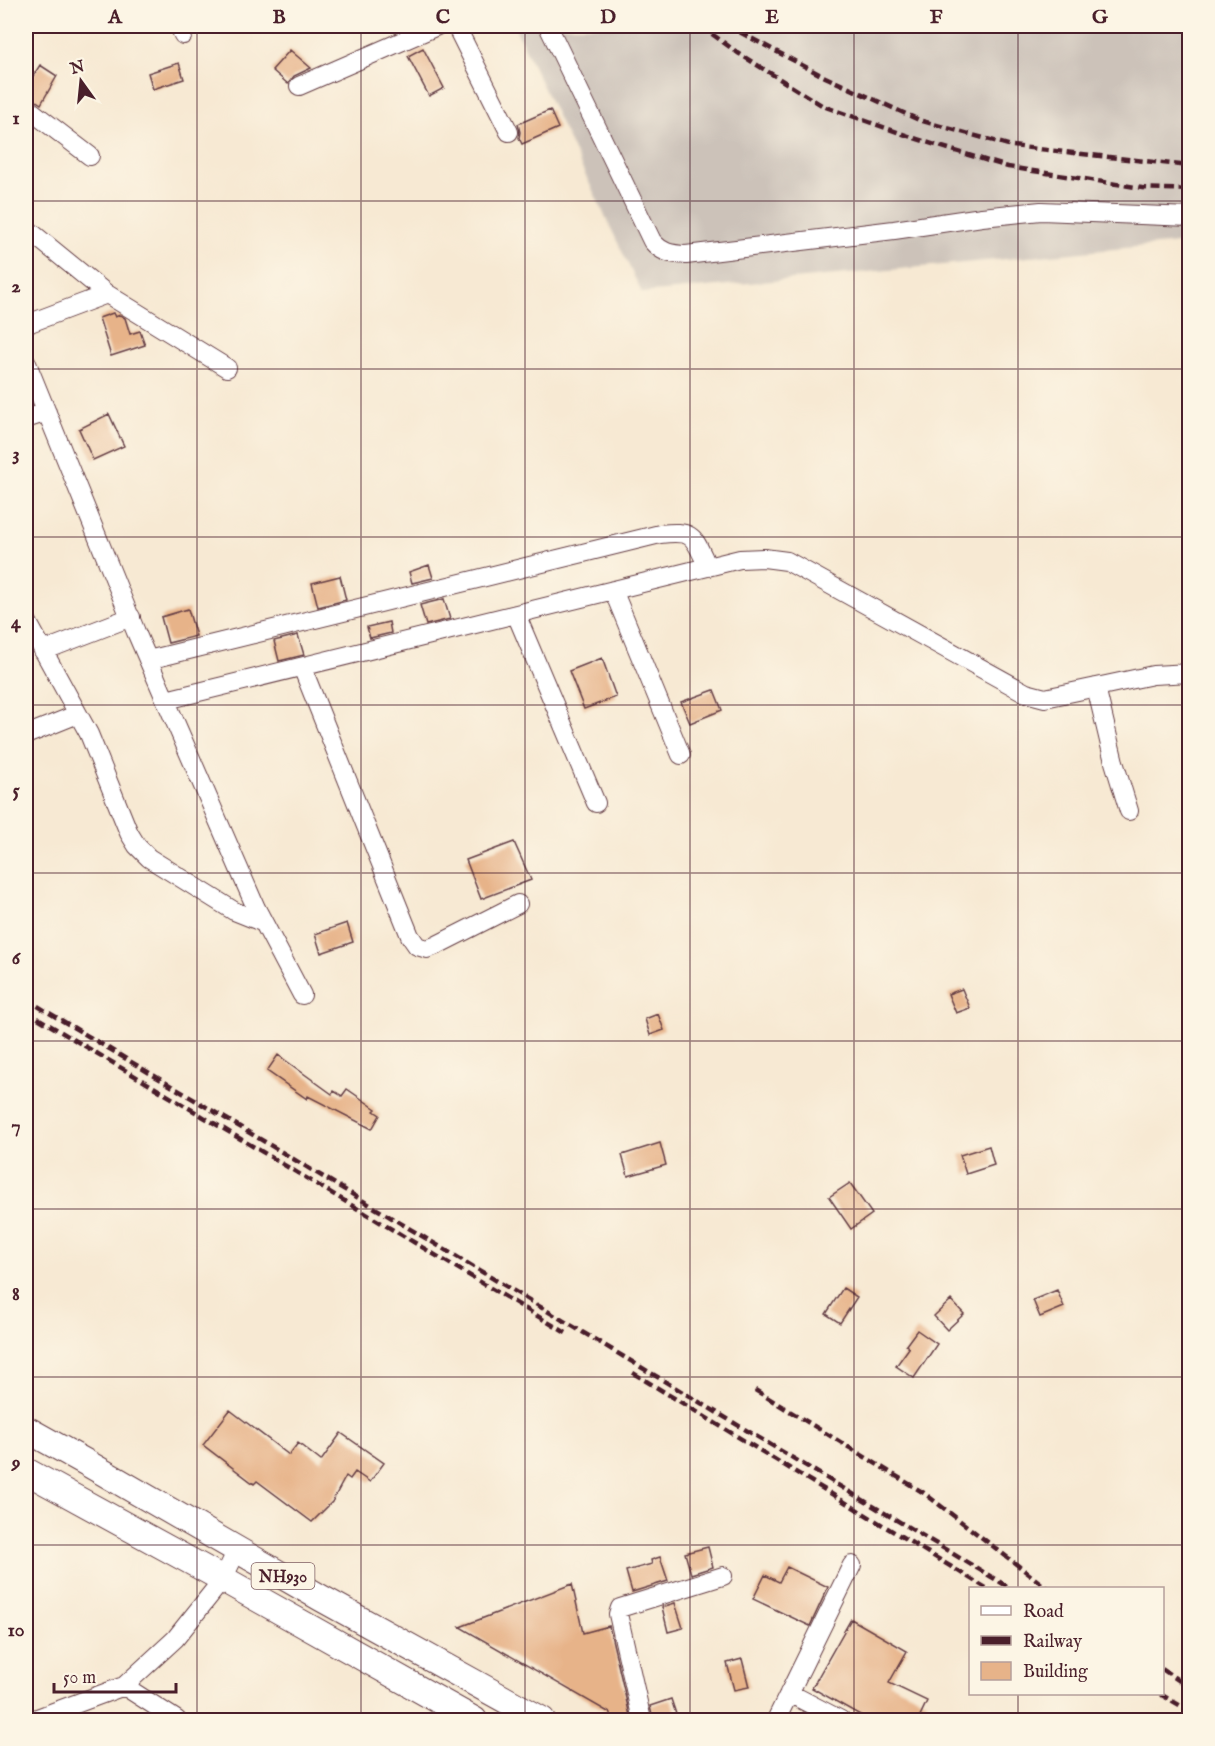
<svg xmlns="http://www.w3.org/2000/svg" width="1215" height="1746" font-family="'IM FELL English',serif">
  <rect width="100%" height="100%" fill="#fcf5e5"/>
  <filter id="ink" filterUnits="userSpaceOnUse"><feTurbulence type="fractalNoise" baseFrequency=".0167" numOctaves="2"/><feDisplacementMap in="SourceGraphic" scale="12" xChannelSelector="R" yChannelSelector="G"/><feConvolveMatrix kernelMatrix="1 2 1 2 8 2 1 2 1" color-interpolation-filters="sRGB"/></filter>
  <filter id="wash" filterUnits="userSpaceOnUse"><feTurbulence type="fractalNoise" baseFrequency=".008" numOctaves="4" result="noise"/><feDisplacementMap in="SourceGraphic" scale="24" xChannelSelector="R" yChannelSelector="G"/><feGaussianBlur stdDeviation="1.35" result="paint"/><feColorMatrix in="noise" values="0 0 0 0 0 0 0 0 0 0 0 0 0 0 0 0 0 1.4 0 .05"/><feComposite in="paint" operator="in"/></filter>
  <g filter="url(#wash)">
    <rect width="100%" height="100%" fill="#f7e9d3"/>
    <path fill="#ccc2b9" d="M514 26H1189V242L642 293Z"/>
    <g id="blocks">
      <path fill="#e7b389" d="M423 48 444 88 429 96 408 56Z
        M290 50 311 68 294 76 288 84 272 70Z
        M179 63 184 79 153 89 148 73Z
        M40 65 57 76 41 104 32 98 26 96V87Z
        M550 110 558 128 522 144 519 138 520 132 518 124Z
        M113 313 115 317 120 315 125 318 130 334 140 331 145 345 111 356 99 318Z
        M109 414 124 446 93 460 79 429Z
        M429 565 433 578 412 583 409 572Z
        M340 576 346 600 318 607 312 583Z
        M444 599 450 619 426 625 420 605Z
        M188 609 196 636 168 643 161 617Z
        M389 622 391 633 370 638 367 627Z
        M298 635 304 655 279 661 274 641Z
        M602 658 616 697 584 709 569 671Z
        M714 690 722 710 690 723 681 702Z
        M514 842 531 880 481 899 466 860Z
        M347 923 353 942 321 953 315 934Z
        M962 989 970 1008 956 1013 948 994Z
        M658 1014 664 1030 650 1035 645 1019Z
        M278 1055 332 1094 334 1091 342 1096 347 1089 376 1109 374 1111 380 1115 372 1129 308 1096 307 1099 267 1071Z
        M660 1143 666 1165 628 1176 622 1155Z
        M989 1146 994 1165 966 1174 960 1155Z
        M850 1183 872 1214 851 1229 829 1197Z
        M843 1288 857 1297 840 1323 826 1314Z
        M1057 1290 1064 1307 1040 1317 1033 1300Z
        M951 1300 964 1314 947 1330 934 1316Z
        M917 1330 937 1344 914 1378 896 1366 909 1348 906 1345Z
        M230 1410 289 1455 298 1443 321 1461 341 1433 384 1463 370 1482 355 1472 350 1479 346 1476 332 1502 312 1522 257 1481 254 1484 203 1445Z
        M708 1547 713 1567 691 1574 685 1553Z
        M660 1557 668 1581 632 1592 626 1571 652 1564 651 1560Z
        M787 1567 828 1587 810 1626 753 1599 765 1575 779 1582Z
        M572 1584 583 1633 609 1626 631 1720H612L610 1713 460 1627Z
        M675 1603 683 1628 668 1632 662 1607Z
        M851 1619 907 1651 889 1683 927 1701 918 1720H869L812 1688Z
        M742 1659 749 1687 734 1690 727 1663Z
        M671 1699 678 1720H653L650 1706Z"/>
    </g>
  </g>
  <g filter="url(#ink)">
    <use href="#blocks" fill-opacity="0" stroke="#643d44" stroke-width="1.5"/>
    <g fill="none" stroke-linecap="round" stroke-linejoin="round">
      <defs>
        <path id="minor" d="M179 26 183 35
          M456 26 509 132
          M548 26 652 241C662 253 671 254 686 255L894 230 982 217 1041 211 1190 217
          M299 86 437 26
          M26 107 90 156
          M26 228 107 294 227 368
          M26 326 30 323 107 294
          M26 361 136 632 256 908 302 995
          M26 419 47 412
          M613 590 681 755
          M516 614 596 803
          M26 619 89 734 129 833 137 846 149 858 234 911 264 923
          M43 651 131 617
          M148 660 660 534C696 530 693 537 708 567
          M302 667 410 936 417 946 427 949 437 945 518 904
          M1096 687 1114 762 1129 811
          M166 700 740 559 764 558 787 561 1026 693 1045 698 1153 675 1190 673
          M26 735 78 714
          M124 1686 177 1720
          M789 1693 841 1720
          M32 1720 124 1686 175 1639 223 1579 237 1550
          M642 1720 618 1614 620 1608 723 1576
          M776 1720 852 1565"/>
        <path id="highway" d="M26 1429 87 1463 321 1598 542 1720
          M26 1471 223 1579 474 1720"/>
      </defs>
      <use href="#minor" stroke="#643d44" stroke-width="20"/>
      <use href="#highway" stroke="#643d44" stroke-width="28"/>
      <use href="#minor" stroke="#fff" stroke-width="18"/>
      <use href="#highway" stroke="#fff" stroke-width="26"/>
      <path stroke="#4a1f2b" stroke-width="4.5" stroke-dasharray="9 4.5" stroke-linecap="butt" d="M701 26 738 53 823 106 926 142 1008 167 1142 188 1190 190
        M728 26 823 76 919 120 1012 146 1190 166
        M26 999 1010 1588
        M26 1011 566 1333
        M633 1373 986 1588
        M755 1390 924 1493 1047 1588
        M1162 1669 1190 1688
        M1160 1694 1190 1711"/>
    </g>
  </g>
  <path fill="none" stroke="#4a1f2b" stroke-width="1.5" stroke-opacity="0.55" d="M197 26V1720M361 26V1720M525 26V1720M690 26V1720M854 26V1720M1018 26V1588M26 201H1190M26 369H1190M26 537H1190M26 705H1190M26 873H1190M26 1041H1190M26 1209H1190M26 1377H1190M26 1545H1190M1018 1694V1720"/>
  <g text-anchor="middle" stroke-width="4.5" stroke-linejoin="round" paint-order="stroke">
    <rect fill="#fcf5e5" stroke="#7f5f63" stroke-width="1.5" x="251.5" y="1563" width="63" height="26" rx="4.5"/>
    <g font-size="16" font-weight="bold" fill="#4a1f2b">
      <text x="283" y="1582">NH930</text>
    </g>
  </g>
  <rect width="1215" height="1746" fill="none" stroke="#fcf5e5" stroke-width="66"/>
  <rect x="969" y="1587" width="195" height="108" fill="#fcf5e5" stroke="#b59f9b" stroke-width="1.5"/>
  <rect x="981" y="1606" width="30" height="9" fill="#ffffff" stroke="#b59f9b" stroke-width="1.5"/>
  <text x="1023" y="1617" font-size="18" fill="#4a1f2b">Road</text>
  <rect x="981" y="1636" width="30" height="9" fill="#4a1f2b" stroke="#b59f9b" stroke-width="1.5"/>
  <text x="1023" y="1647" font-size="18" fill="#4a1f2b">Railway</text>
  <rect x="981" y="1662" width="30" height="18" fill="#e7b389" stroke="#b59f9b" stroke-width="1.5"/>
  <text x="1023" y="1677" font-size="18" fill="#4a1f2b">Building</text>
  <g transform="translate(81 81) rotate(345)" stroke="#fcf5e5" stroke-width="4.5" paint-order="stroke">
  <path d="M0-4.5L10 22L0 15L-10 22Z" fill="#4a1f2b"/>
  <text y="-9" font-size="16" font-weight="bold" text-anchor="middle" fill="#4a1f2b">N</text>
  </g>
  <path d="M54 1683v9h122v-9" fill="none" stroke="#4a1f2b" stroke-width="3"/>
  <text x="63" y="1683" font-size="18" fill="#4a1f2b" stroke="#fcf5e5" stroke-width="4.5" paint-order="stroke">50 m</text>
  <rect x="33" y="33" width="1149" height="1680" fill="none" stroke="#4a1f2b" stroke-width="2"/>
  <g font-size="20" text-anchor="middle" font-weight="bold" fill="#4a1f2b">
    <text x="115" y="23">A</text>
    <text x="279" y="23">B</text>
    <text x="443" y="23">C</text>
    <text x="608" y="23">D</text>
    <text x="772" y="23">E</text>
    <text x="936" y="23">F</text>
    <text x="1100" y="23">G</text>
    <text x="16" y="124">1</text>
    <text x="16" y="292">2</text>
    <text x="16" y="460">3</text>
    <text x="16" y="628">4</text>
    <text x="16" y="796">5</text>
    <text x="16" y="964">6</text>
    <text x="16" y="1132">7</text>
    <text x="16" y="1300">8</text>
    <text x="16" y="1468">9</text>
    <text x="16" y="1636">10</text>
  </g>
</svg>
